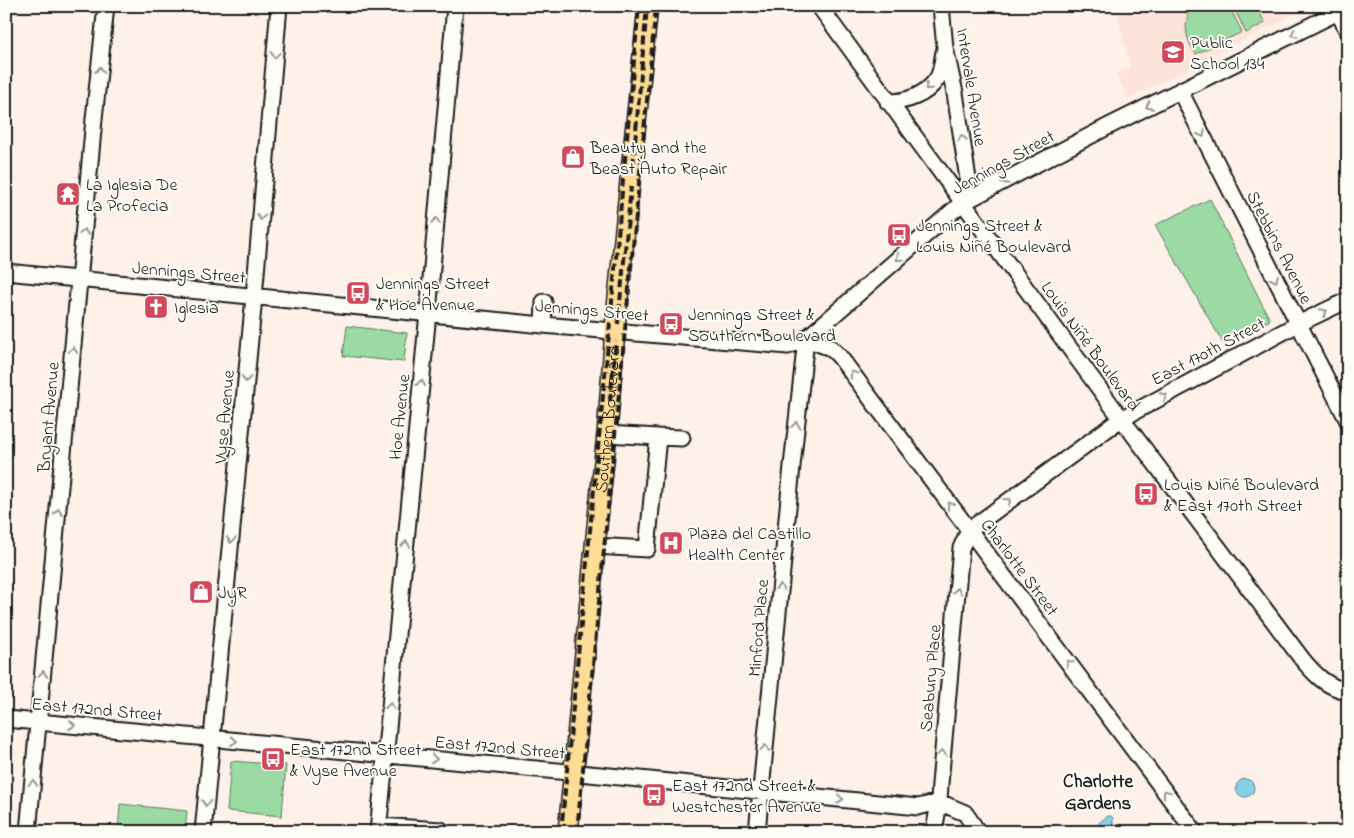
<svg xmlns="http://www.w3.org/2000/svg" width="1354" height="838" font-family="'Indie Flower',sans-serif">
  <rect width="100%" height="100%" fill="#fdf1e9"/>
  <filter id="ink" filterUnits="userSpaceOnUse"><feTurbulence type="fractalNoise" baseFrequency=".02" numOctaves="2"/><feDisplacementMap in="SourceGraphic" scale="10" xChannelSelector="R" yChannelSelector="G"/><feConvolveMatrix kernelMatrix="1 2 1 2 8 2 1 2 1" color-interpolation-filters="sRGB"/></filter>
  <g filter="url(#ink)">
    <path fill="#fde3d9" d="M1115 6H1303L1304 9 1128 99 1116 74 1130 67Z"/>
    <path fill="#9bdaa3" stroke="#5c7b60" d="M1191 6H1229L1242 32 1196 54C1185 39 1183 23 1191 6Z
      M1233 6H1256L1265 23 1246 33Z
      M1210 199 1270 320 1223 343 1155 225Z
      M347 326 407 333 404 362 343 356Z
      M231 761 286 765 282 816 227 811Z
      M120 804 187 811 185 832H118Z"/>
    <path fill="#85d0e6" stroke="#5b8895" d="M1236 788a9 9 0 1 1 18 0a9 9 0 1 1-18 0Z
      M1108 816H1111L1113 818V824L1103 832 1097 830C1095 823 1103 820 1108 816Z"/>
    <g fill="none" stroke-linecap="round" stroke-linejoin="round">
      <defs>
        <path id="minor" d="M819 6 1112 406 1302 659C1316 676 1326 686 1348 692
          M941 6 945 48 955 93 968 179 962 203
          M1335 6 1348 32
          M1180 91 1348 421
          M888 102C907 102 926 95 937 79 942 72 942 60 944 52
          M6 272 543 325 788 346 806 339 962 203 1107 127 1348 7
          M543 325 544 302
          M658 437 682 438
          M595 546 647 549 658 437 607 434
          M6 719 600 775 918 807 939 802 965 813 978 832
          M379 826 441 830
          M28 832 94 119 106 6
          M203 832 254 297 279 6
          M378 832 428 313 455 6
          M757 832 792 466 806 339 831 348 839 356 1195 832
          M934 832 939 802 940 784 961 548 969 530 1121 419 1298 324 1348 300"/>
        <g id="major">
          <path id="s1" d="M568 832 597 526 607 434 616 317 648 6"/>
        </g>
      </defs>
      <use href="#minor" stroke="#1c1c1c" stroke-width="19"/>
      <use href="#major" stroke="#1c1c1c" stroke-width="22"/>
      <use href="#minor" stroke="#fdfcf7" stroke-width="15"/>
      <use href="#major" stroke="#ffdd96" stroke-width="19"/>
      <path stroke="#1c1c1c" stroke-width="4" stroke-dasharray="8 4" stroke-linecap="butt" d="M633 165 647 6
        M618 324 631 187
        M610 401 616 341
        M561 832 610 323 639 6
        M577 832 656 6"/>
    </g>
    <defs><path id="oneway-chevron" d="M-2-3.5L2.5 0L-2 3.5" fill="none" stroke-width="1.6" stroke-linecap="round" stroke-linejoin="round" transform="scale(1.25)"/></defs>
    <g stroke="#989794">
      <use href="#oneway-chevron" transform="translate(1294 34) rotate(154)"/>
      <use href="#oneway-chevron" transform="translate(275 55) rotate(95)"/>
      <use href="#oneway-chevron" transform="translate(100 70) rotate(-84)"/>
      <use href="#oneway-chevron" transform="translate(928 87) rotate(137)"/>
      <use href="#oneway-chevron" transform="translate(1149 106) rotate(153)"/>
      <use href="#oneway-chevron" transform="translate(1202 134) rotate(63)"/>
      <use href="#oneway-chevron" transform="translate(962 138) rotate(-99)"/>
      <use href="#oneway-chevron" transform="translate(1004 181) rotate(152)"/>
      <use href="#oneway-chevron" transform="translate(261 217) rotate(95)"/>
      <use href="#oneway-chevron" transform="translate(436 221) rotate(-85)"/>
      <use href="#oneway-chevron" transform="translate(84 232) rotate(-85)"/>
      <use href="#oneway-chevron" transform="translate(899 258) rotate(139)"/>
      <use href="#oneway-chevron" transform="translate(1275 279) rotate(63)"/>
      <use href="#oneway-chevron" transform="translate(1324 312) rotate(-27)"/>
      <use href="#oneway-chevron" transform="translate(73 350) rotate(-85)"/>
      <use href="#oneway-chevron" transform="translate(853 374) rotate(-127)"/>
      <use href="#oneway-chevron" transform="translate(246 379) rotate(95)"/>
      <use href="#oneway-chevron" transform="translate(421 383) rotate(-84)"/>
      <use href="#oneway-chevron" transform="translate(1164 396) rotate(-28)"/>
      <use href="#oneway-chevron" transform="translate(796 425) rotate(-84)"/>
      <use href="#oneway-chevron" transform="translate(1008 501) rotate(-36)"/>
      <use href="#oneway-chevron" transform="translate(950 505) rotate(-127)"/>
      <use href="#oneway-chevron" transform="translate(58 512) rotate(-85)"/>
      <use href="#oneway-chevron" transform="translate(231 540) rotate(95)"/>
      <use href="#oneway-chevron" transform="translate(406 544) rotate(-84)"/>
      <use href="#oneway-chevron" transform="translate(780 587) rotate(-85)"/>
      <use href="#oneway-chevron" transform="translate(957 591) rotate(-85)"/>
      <use href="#oneway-chevron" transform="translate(1069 663) rotate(-127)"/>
      <use href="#oneway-chevron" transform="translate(43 674) rotate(-85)"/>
      <use href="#oneway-chevron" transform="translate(390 706) rotate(-84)"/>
      <use href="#oneway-chevron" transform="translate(72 725) rotate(5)"/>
      <use href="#oneway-chevron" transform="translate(234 741) rotate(5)"/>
      <use href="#oneway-chevron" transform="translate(765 748) rotate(-85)"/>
      <use href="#oneway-chevron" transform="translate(942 753) rotate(-85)"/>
      <use href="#oneway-chevron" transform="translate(434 759) rotate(6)"/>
      <use href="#oneway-chevron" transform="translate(33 783) rotate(-85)"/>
      <use href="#oneway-chevron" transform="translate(1166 793) rotate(-127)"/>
      <use href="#oneway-chevron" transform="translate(840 799) rotate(6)"/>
      <use href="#oneway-chevron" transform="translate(206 803) rotate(95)"/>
    </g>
  </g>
  <defs>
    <symbol id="school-square" viewBox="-11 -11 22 22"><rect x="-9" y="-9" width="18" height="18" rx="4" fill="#d1495b" stroke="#fdfcf7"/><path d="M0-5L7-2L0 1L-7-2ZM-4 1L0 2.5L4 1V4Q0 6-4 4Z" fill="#fff"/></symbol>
    <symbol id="shop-square" viewBox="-11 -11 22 22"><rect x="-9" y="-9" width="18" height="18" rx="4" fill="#d1495b" stroke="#fdfcf7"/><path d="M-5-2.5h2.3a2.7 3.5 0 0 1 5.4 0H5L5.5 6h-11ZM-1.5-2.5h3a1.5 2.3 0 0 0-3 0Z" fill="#fff"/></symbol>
    <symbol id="temple-square" viewBox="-11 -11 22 22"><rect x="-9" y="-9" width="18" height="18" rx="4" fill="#d1495b" stroke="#fdfcf7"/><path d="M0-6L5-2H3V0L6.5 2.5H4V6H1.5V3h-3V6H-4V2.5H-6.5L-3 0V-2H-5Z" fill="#fff"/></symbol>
    <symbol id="bus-square" viewBox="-11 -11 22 22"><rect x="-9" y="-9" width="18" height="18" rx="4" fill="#d1495b" stroke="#fdfcf7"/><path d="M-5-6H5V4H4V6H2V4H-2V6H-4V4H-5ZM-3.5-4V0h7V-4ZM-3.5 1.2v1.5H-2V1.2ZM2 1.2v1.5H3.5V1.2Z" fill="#fff"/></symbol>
    <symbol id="church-square" viewBox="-11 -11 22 22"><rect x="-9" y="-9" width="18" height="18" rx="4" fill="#d1495b" stroke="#fdfcf7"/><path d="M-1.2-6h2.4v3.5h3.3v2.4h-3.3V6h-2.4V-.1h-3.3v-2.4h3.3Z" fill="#fff"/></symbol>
    <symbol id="hospital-square" viewBox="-11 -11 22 22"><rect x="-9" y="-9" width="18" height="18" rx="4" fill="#d1495b" stroke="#fdfcf7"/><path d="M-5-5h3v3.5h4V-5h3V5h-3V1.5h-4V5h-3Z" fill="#fff"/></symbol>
  </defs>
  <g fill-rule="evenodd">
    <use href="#school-square" x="1159" y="38" width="28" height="28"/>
    <use href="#shop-square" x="559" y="143" width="28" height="28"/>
    <use href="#temple-square" x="54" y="180" width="28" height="28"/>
    <use href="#bus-square" x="885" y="221" width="28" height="28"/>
    <use href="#bus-square" x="344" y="279" width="28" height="28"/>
    <use href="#church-square" x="142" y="293" width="28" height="28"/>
    <use href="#bus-square" x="657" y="310" width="28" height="28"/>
    <use href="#bus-square" x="1132" y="480" width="28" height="28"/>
    <use href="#hospital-square" x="657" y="529" width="28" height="28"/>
    <use href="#shop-square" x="187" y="578" width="28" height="28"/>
    <use href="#bus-square" x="259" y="745" width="28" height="28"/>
    <use href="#bus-square" x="640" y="781" width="28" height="28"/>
  </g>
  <g text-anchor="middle" stroke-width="4" stroke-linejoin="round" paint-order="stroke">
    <g font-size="18" fill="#1c1c1c" stroke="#fdfcf7" text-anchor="start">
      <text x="1190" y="48">Public<tspan x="1190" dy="21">School 134</tspan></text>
      <text x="590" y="153">Beauty and the<tspan x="590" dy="21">Beast Auto Repair</tspan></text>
      <text x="86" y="190">La Iglesia De<tspan x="86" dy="21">La Profecia</tspan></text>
      <text x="916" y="231">Jennings Street &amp;<tspan x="916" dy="21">Louis Niñé Boulevard</tspan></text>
      <text x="376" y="289">Jennings Street<tspan x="376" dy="21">&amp; Hoe Avenue</tspan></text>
      <text x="174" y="313">Iglesia</text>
      <text x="688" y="320">Jennings Street &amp;<tspan x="688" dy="21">Southern Boulevard</tspan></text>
      <text x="1164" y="490">Louis Niñé Boulevard<tspan x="1164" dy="21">&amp; East 170th Street</tspan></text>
      <text x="688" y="539">Plaza del Castillo<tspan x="688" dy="21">Health Center</tspan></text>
      <text x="218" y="598">JyR</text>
      <text x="290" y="755">East 172nd Street<tspan x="290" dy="21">&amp; Vyse Avenue</tspan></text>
      <text x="672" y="791">East 172nd Street &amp;<tspan x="672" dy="21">Westchester Avenue</tspan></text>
    </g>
    <g font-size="18" fill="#1c1c1c" stroke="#fdfcf7">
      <text transform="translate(972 87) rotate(81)" y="6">Intervale Avenue</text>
      <text transform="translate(1003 162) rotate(-29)" y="6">Jennings Street</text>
      <text transform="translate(1280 247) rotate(63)" y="6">Stebbins Avenue</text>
      <text transform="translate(189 272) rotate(5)" y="6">Jennings Street</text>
      <text transform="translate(592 310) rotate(5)" y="6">Jennings Street</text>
      <text transform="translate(1091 346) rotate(54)" y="6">Louis Niñé Boulevard</text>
      <text transform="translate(1208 351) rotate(-28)" y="6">East 170th Street</text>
      <text transform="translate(48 417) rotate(-85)" y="6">Bryant Avenue</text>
      <text transform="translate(224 417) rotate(-85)" y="6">Vyse Avenue</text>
      <text transform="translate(399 417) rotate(-84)" y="6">Hoe Avenue</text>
      <text dy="6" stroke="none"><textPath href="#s1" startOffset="415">Southern Boulevard</textPath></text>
      <text transform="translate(1020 567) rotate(53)" y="6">Charlotte Street</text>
      <text transform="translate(758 628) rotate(-85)" y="6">Minford Place</text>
      <text transform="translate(930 678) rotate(-85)" y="6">Seabury Place</text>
      <text transform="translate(97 709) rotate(5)" y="6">East 172nd Street</text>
      <text transform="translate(500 747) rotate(5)" y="6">East 172nd Street</text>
    </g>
    <g font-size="19" font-weight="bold" fill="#1c1c1c" stroke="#fdfcf7">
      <text x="1098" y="787">Charlotte<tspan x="1098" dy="22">Gardens</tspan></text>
    </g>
  </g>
  <rect width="1354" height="838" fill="none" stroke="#fdfcf7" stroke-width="25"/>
  <rect x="12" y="12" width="1329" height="813" fill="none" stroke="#1c1c1c" stroke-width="2" filter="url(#ink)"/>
</svg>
